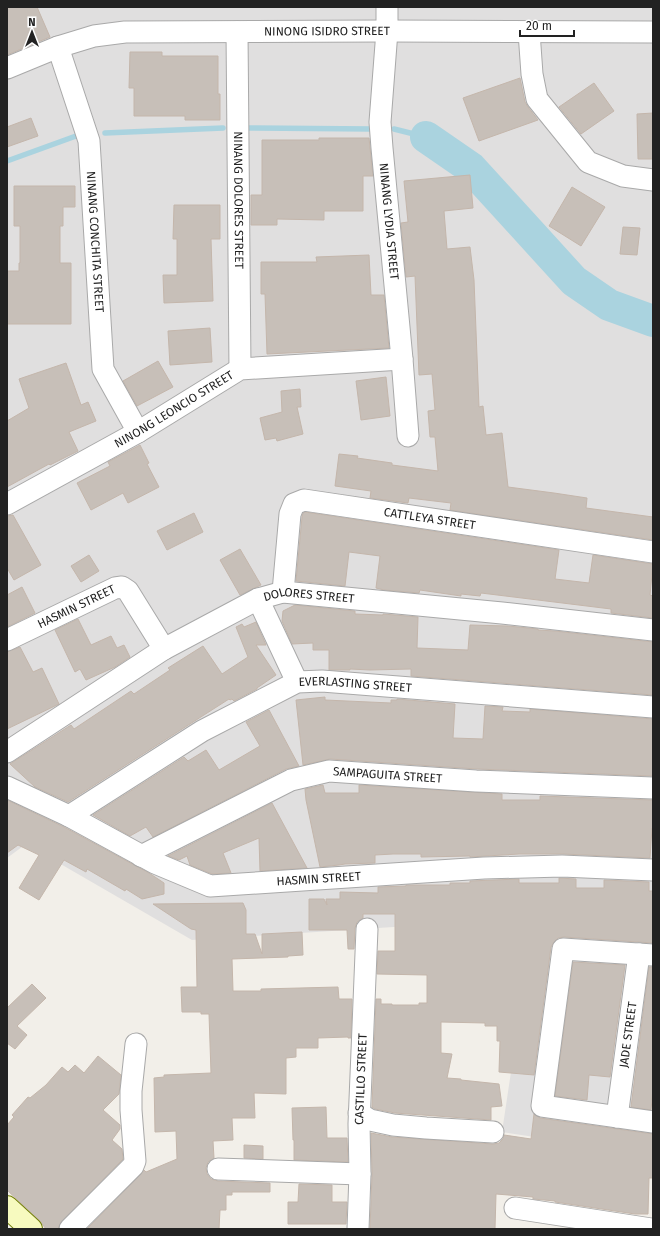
<svg xmlns="http://www.w3.org/2000/svg" width="660" height="1236" font-family="'Fira Sans',sans-serif">
  <rect width="100%" height="100%" fill="#f2efe9"/>
  <path fill="#e0dfdf" d="M7 7H653V1155L502 1132 534 918 192 940 26 844 7 858Z"/>
  <g fill="none" stroke-linecap="round" stroke-linejoin="round">
    <path stroke="#aad3df" stroke-width="5.5" d="M248 128 372 129
      M394 129 426 137
      M105 133 223 128
      M7 161 76 136"/>
    <path stroke="#aad3df" stroke-width="32" d="M426 137 471 168 574 281 609 305 653 321"/>
  </g>
  <path fill="#c7bfb8" stroke="#c4b6ab" d="M7 7H37L50 37 7 55Z
    M130 52H162V56H218V94H220V120H185V116H134V88H129Z
    M520 78 525 102 528 107 538 120 479 141 463 98Z
    M594 83 614 111 581 134 559 107Z
    M653 113V159H638L637 114Z
    M31 118 38 136 7 147V127Z
    M319 138H369L373 176H363V211H324V220L277 219V225H251V195H262V140H319Z
    M470 175 473 208 444 211 447 249 470 247 474 280 479 407 483 406 486 435 502 433 508 487 554 493 587 498 586 508 653 517V540L450 510 451 503 409 498 408 503 370 498 371 491 335 486 339 454 358 456 357 458 392 463V465L438 471 435 437H430L428 411 435 410 432 374 419 375 415 276 406 277 401 223 408 222 404 181Z
    M14 186H75V207H63V226H60V263H71V324H7V271H19V263H20V226H14Z
    M572 187 605 207 581 246 549 226Z
    M174 205H220V239H211L213 301 164 303 163 275H177V239H173Z
    M623 227 640 228 637 255 620 254Z
    M369 255 371 295H384L389 348 267 354 265 294H261V262H317L316 257Z
    M210 328 212 362 170 365 168 331Z
    M158 361 173 387 137 406 123 381Z
    M66 363 81 405 88 402 96 421 69 432 78 451 50 465 49 464 7 487V421L29 408 19 379Z
    M386 377 390 416 361 420 356 381Z
    M300 389 301 407H297L303 434 277 441 276 438 265 440 260 418 282 412 281 391Z
    M140 445 149 463 147 464 159 487 128 503 123 493 91 510 77 483 110 466 108 462Z
    M305 512 559 550 555 579 589 583 593 555 653 564 650 595 653 596V618L611 613V609L481 593 480 596 461 594V596L420 590 419 593 384 590 376 588 380 556 349 552 345 586 296 581 302 517 303 513Z
    M194 513 203 532 167 550 157 531Z
    M13 515 41 565 14 580 7 568V516Z
    M240 549 261 585 240 595 220 560Z
    M89 555 99 571 81 582 71 566Z
    M22 587 35 613 7 627V595Z
    M295 605 355 611V614L383 615V614L418 617 417 648 468 650 470 625 508 626 538 629V630L555 631 653 642V695L411 676V669L370 670 350 669V670H329V650H313V643L292 644 282 621 283 611Z
    M78 619 91 645 111 636 117 648 124 645 130 657 115 667 86 680 80 669 75 672 55 630Z
    M256 622 266 645H256L276 675 257 688V689L234 701 232 699 230 700 229 699 68 802 35 787 10 764 71 725 74 729 131 691 134 694 170 670 168 668 203 646 222 674 248 657 236 627 242 624 244 627Z
    M20 647 33 672 42 668 59 704 7 729V652Z
    M325 697V700L391 703V700H397V699L455 704 453 738 483 739 485 706 503 707 502 711 530 712V709L653 719V776L477 769 330 759 303 765 296 700Z
    M269 710 299 766 286 769 153 837 146 827 130 836 93 815 184 757 188 761 206 750 219 770 260 746 246 722Z
    M323 785 325 793H359V785L502 794V800H540V796L653 800V828H652L650 858 563 854H519L470 857V856L421 857V854H393L375 855V863L345 864 339 865 320 867 306 800 305 789Z
    M7 800 64 827 149 873 164 883V894L142 899 126 889 125 891 87 869 86 872 64 860 39 900 19 888 39 855 18 845 7 853Z
    M272 803 307 868 260 871 259 838 223 853 231 873 212 874 190 865 187 856 179 860 168 856Z
    M559 878 576 879V888H604V880L649 882V891H653V943L564 937 558 938 554 942 551 947 534 1075 499 1072 500 1041H497V1026H485V1023L441 1022V1053L452 1054 447 1078 461 1079V1080L499 1084 502 1106 491 1107V1120L395 1113 375 1109 372 1107 376 999H381V1004H392V1005H419V1003H427V975L377 974 378 951H395V914H363V918L357 922 355 928 354 949H348L347 930H309V899H324L327 905 326 899H340V892L378 893V887L406 886V885H450V883H470V881L519 879V883H559Z
    M243 903 246 910V934H255L262 954V934L302 932 303 955 288 956V957L232 959 233 991H261V989L338 987 339 999H352L351 1038H348V1037L318 1038V1048H296V1057L286 1058V1094L254 1093 255 1118H232L233 1140 213 1141 214 1158 208 1162 206 1168 207 1174 211 1179 218 1181 270 1183V1192H232V1195H226V1210H220L219 1229H87L141 1174 144 1170 146 1172 177 1159 176 1131 155 1132 154 1078 164 1077V1075L211 1073 209 1014H201V1012H182L181 987H197L196 930 191 929 153 904Z
    M573 962 625 965 610 1077 589 1075 587 1100 555 1096Z
    M649 967H653V1089L651 1110 631 1107Z
    M32 984 46 998 17 1026 27 1035 15 1049 7 1043V1008Z
    M98 1056 121 1075 119 1094 103 1110 120 1125V1129L112 1140 122 1149 123 1159 62 1221 59 1226 58 1229H46L39 1220 7 1190V1125L14 1117 12 1115 28 1097 30 1098 46 1085 62 1067 68 1072 75 1065 84 1073Z
    M326 1107 327 1138H347L348 1162 294 1160V1140H293L292 1108Z
    M534 1114 540 1118 653 1134V1178H649L648 1214H635L555 1202V1201L533 1199V1197L496 1194 495 1229H370L372 1174 371 1133 392 1137 493 1144 499 1143 503 1139 504 1135 531 1139Z
    M244 1145 263 1146V1159L244 1158Z
    M299 1184 332 1185V1202H347L346 1224H288V1202H298Z"/>
  <g fill="none" stroke-linecap="round" stroke-linejoin="round">
    <defs>
      <g id="street">
        <path id="s1" d="M387 7V31L380 122 382 148 402 359 408 436"/>
        <path id="s2" d="M237 32 240 369"/>
        <path d="M529 32 532 74 537 99 588 162 623 176 653 180"/>
        <path id="s3" d="M58 47 89 141 103 369 138 432"/>
        <path id="s4" d="M7 68 58 47 94 36 125 32 387 31 653 32"/>
        <path id="s5" d="M7 504 138 432 240 369 402 359"/>
        <path id="s6" d="M283 592 290 514 294 504 304 500 653 552"/>
        <path d="M258 599 297 682"/>
        <path id="s7" d="M7 640 115 588 122 587 128 591 164 649"/>
        <path id="s8" d="M7 752 164 649 258 599 283 592 502 613 653 630"/>
        <path id="s9" d="M7 787 69 816 155 863 210 886 484 868 562 866 653 870"/>
        <path id="s10" d="M69 816 202 731 297 682 322 681 653 707"/>
        <path id="s11" d="M141 856 291 780 329 771 476 781 653 788"/>
        <path d="M653 955 563 949 542 1106 653 1122"/>
        <path d="M359 1113 370 1120 393 1125 426 1128 493 1132"/>
        <path id="s12" d="M617 1117 639 954"/>
        <path d="M218 1169 360 1174"/>
        <path d="M515 1208 651 1229"/>
        <path d="M70 1229 133 1166 135 1161 131 1110V1091L136 1044"/>
        <path id="s13" d="M358 1229 360 1174 359 1124 367 929"/>
      </g>
      <path id="secondary" d="M7 1207 31 1229"/>
    </defs>
    <use href="#street" stroke="#a9a9a9" stroke-width="23"/>
    <use href="#secondary" stroke="#707d05" stroke-width="24"/>
    <use href="#street" stroke="#fff" stroke-width="21"/>
    <use href="#secondary" stroke="#f7fabf" stroke-width="22"/>
  </g>
  <g text-anchor="middle" stroke-width="3" stroke-linejoin="round" paint-order="stroke">
    <g font-size="12" fill="#222" stroke="#fff">
      <text dy="4" stroke="none"><textPath href="#s4" startOffset="326">NINONG ISIDRO STREET</textPath></text>
      <text dy="4" stroke="none"><textPath href="#s2" startOffset="168">NINANG DOLORES STREET</textPath></text>
      <text dy="4" stroke="none"><textPath href="#s1" startOffset="215">NINANG LYDIA STREET</textPath></text>
      <text dy="4" stroke="none"><textPath href="#s3" startOffset="200">NINANG CONCHITA STREET</textPath></text>
      <text dy="4" stroke="none"><textPath href="#s5" startOffset="192">NINONG LEONCIO STREET</textPath></text>
      <text dy="4" stroke="none"><textPath href="#s6" startOffset="227">CATTLEYA STREET</textPath></text>
      <text dy="4" stroke="none"><textPath href="#s8" startOffset="346">DOLORES STREET</textPath></text>
      <text dy="4" stroke="none"><textPath href="#s7" startOffset="77">HASMIN STREET</textPath></text>
      <text dy="4" stroke="none"><textPath href="#s10" startOffset="323">EVERLASTING STREET</textPath></text>
      <text dy="4" stroke="none"><textPath href="#s11" startOffset="266">SAMPAGUITA STREET</textPath></text>
      <text dy="4" stroke="none"><textPath href="#s9" startOffset="335">HASMIN STREET</textPath></text>
      <text dy="4" stroke="none"><textPath href="#s12" startOffset="83">JADE STREET</textPath></text>
      <text dy="4" stroke="none"><textPath href="#s13" startOffset="150">CASTILLO STREET</textPath></text>
    </g>
  </g>
  <rect width="660" height="1236" fill="none" stroke="#222222" stroke-width="16"/>
  <g transform="translate(32 32)" stroke="#ffffff" stroke-width="3" paint-order="stroke">
  <path d="M0-3L7 15L0 10L-7 15Z" fill="#222222"/>
  <text y="-6" font-size="11" font-weight="bold" text-anchor="middle" fill="#222222">N</text>
  </g>
  <path d="M520 30v6h54v-6" fill="none" stroke="#222222" stroke-width="2"/>
  <text x="526" y="30" font-size="12" fill="#222222" stroke="#ffffff" stroke-width="3" paint-order="stroke">20 m</text>
</svg>
